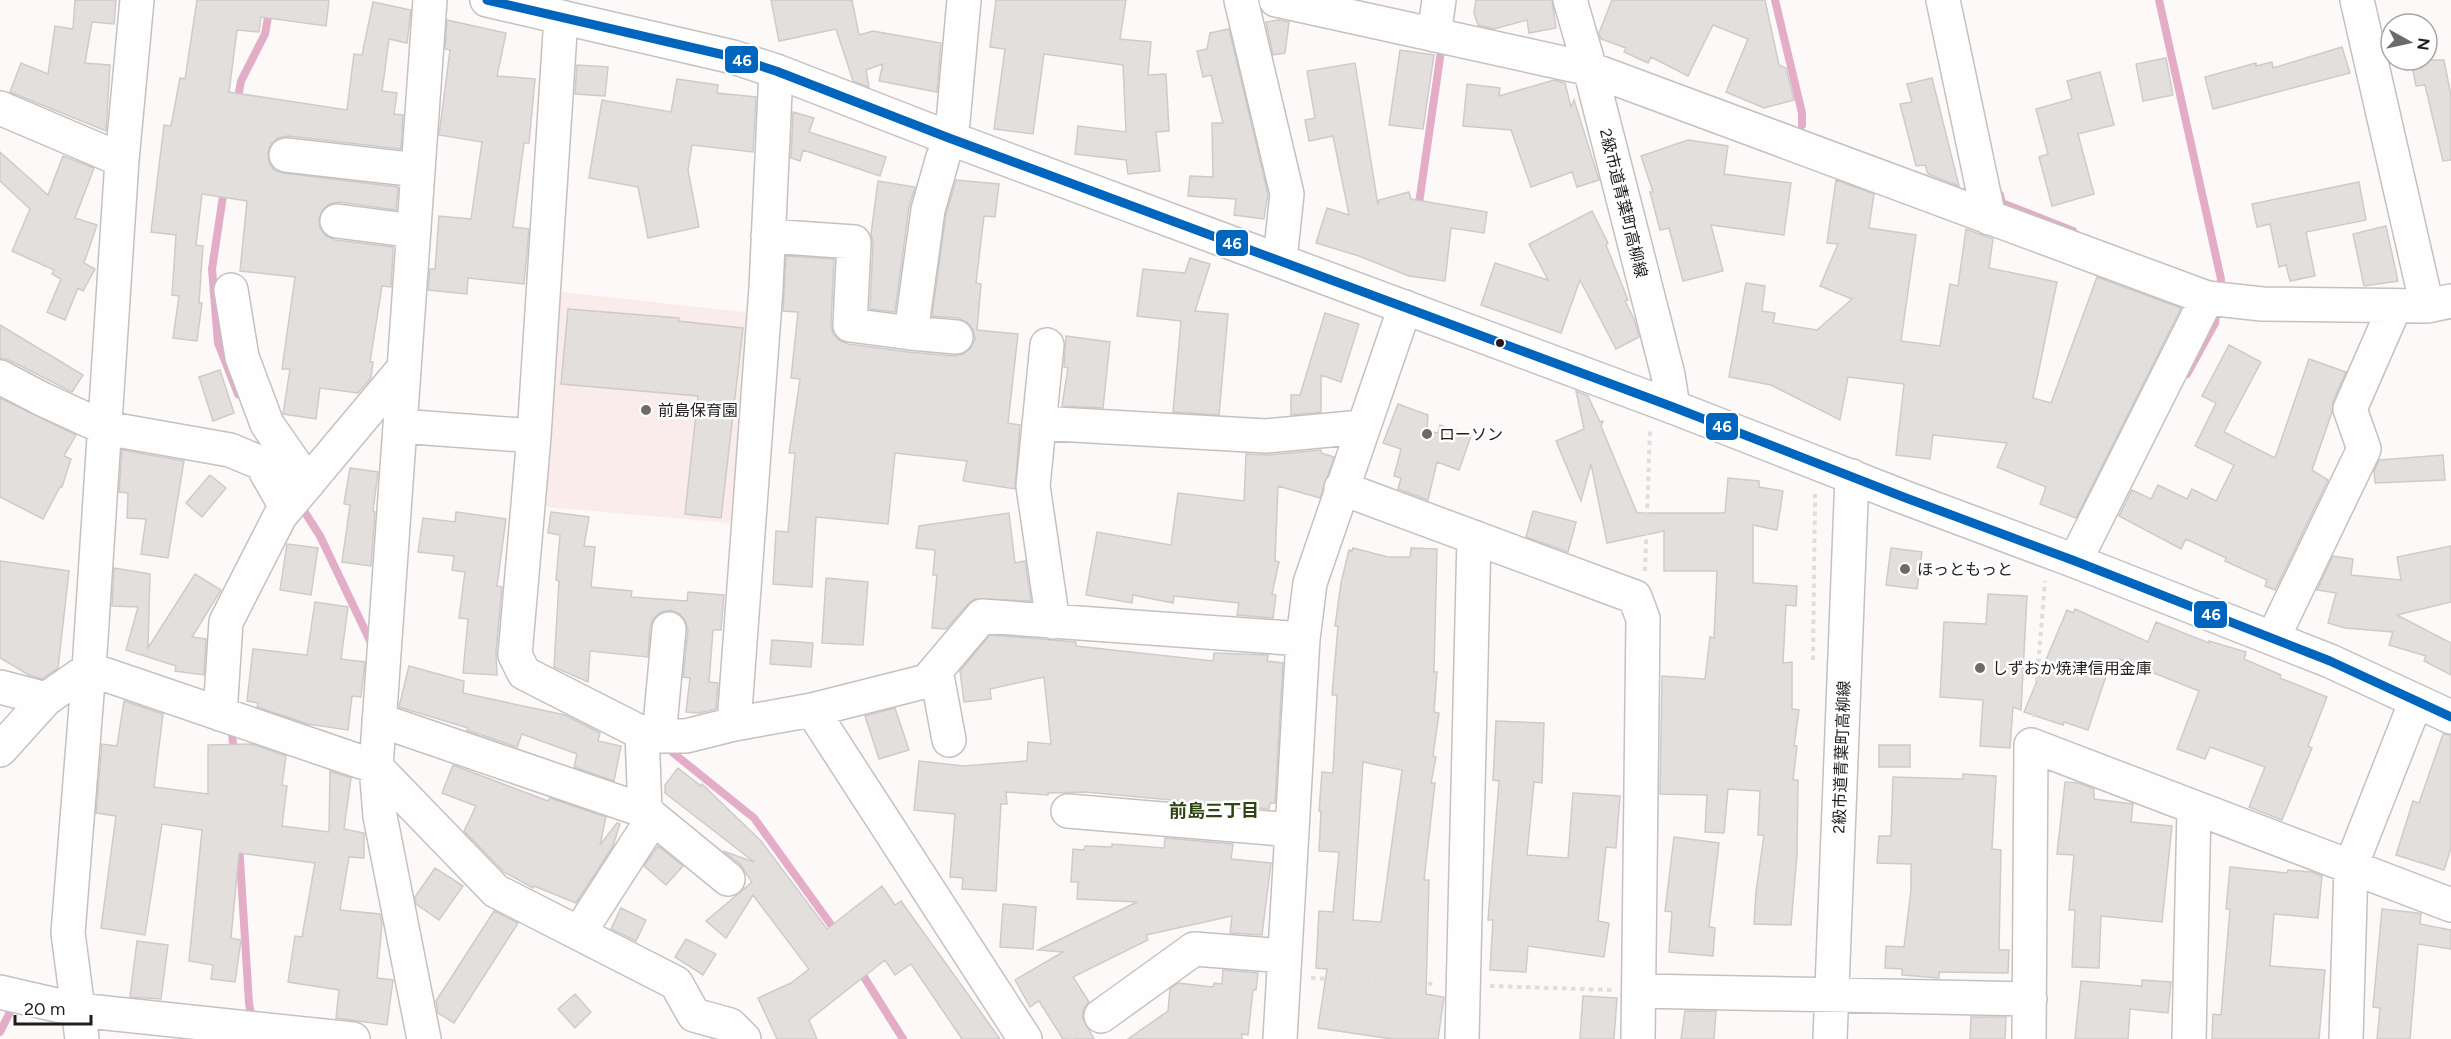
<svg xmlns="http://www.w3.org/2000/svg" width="2451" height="1039" font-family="Figtree,'Noto Sans JP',sans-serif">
  <rect width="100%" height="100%" fill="#fdf9f8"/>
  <path fill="#f9ecea" d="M553 291 753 313 741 524 536 506Z"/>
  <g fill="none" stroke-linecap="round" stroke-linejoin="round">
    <path stroke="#e3adc8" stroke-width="8" d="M1775 0 1802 113V125
      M2159 0 2221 279 2219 292
      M237 103 241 81 265 34 271 0
      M224 189 212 269 218 343 238 394
      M2000 195 2002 203 2073 231
      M1418 210 1442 44
      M2187 374 2215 323 2217 306
      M299 503 320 536 373 647
      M232 732 234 755
      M672 752 754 818 837 933
      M239 844 249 1003 252 1021
      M859 969 903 1039
      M0 1032 10 1012"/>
  </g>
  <path fill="#e2dfdd" stroke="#cfcbca" stroke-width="1.5" fill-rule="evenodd" d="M75 0H116L114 24 92 22 85 63 110 65 106 131 10 92 21 63 48 74 55 26 73 29Z
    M197 0H329L326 26 261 17 259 32 237 30 229 92 347 110 354 54 362 55 373 2 411 10 407 43 389 39 382 91 397 93 394 114 403 115 401 149 288 136 278 138 271 144 268 152 269 163 274 170 283 173 398 187 396 210 339 202 330 204 323 209 319 218 320 228 326 236 335 240 393 247V252L391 287 382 286 370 362H373L371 378 358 393 320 388 316 419 283 414 290 369H282L295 277 240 271 247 201 202 194 196 245 203 246 199 303H202L197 341 173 338 179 296 172 295 176 235 151 232 164 125 171 126 180 78 185 79Z
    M771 0H852L859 35 873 31 941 43 937 92 879 81 883 64 866 70 869 87 853 81 836 29 779 41Z
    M996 0H1126L1120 39 1151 42 1148 75 1166 74 1169 131 1156 132 1160 171 1128 174 1126 160 1075 154 1078 126 1126 132 1123 65 1044 54 1033 134 994 129 1005 49 990 47Z
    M1476 0H1552L1556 28 1529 33 1527 20 1494 29 1478 25 1474 13Z
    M1612 0H1765L1779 65 1786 68 1794 100 1764 108 1726 92 1748 39 1713 25 1688 76 1651 57 1648 63 1624 52 1626 48 1601 39 1599 33Z
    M447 20 506 33 497 76 535 79 529 143H524L513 227 529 229 524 284 468 278 467 294 428 290 430 269H435L439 216 471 219 482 142 439 135 450 50 445 49Z
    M1278 20 1289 22 1285 53 1273 55 1266 22Z
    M1229 29 1268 194 1264 219 1234 215 1236 199 1188 196 1190 176 1213 177 1212 123H1223L1211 75 1203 77 1197 51 1207 49 1210 33Z
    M2342 47 2350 73 2213 109 2205 77 2256 63V66L2272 62 2273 68Z
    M1400 50 1434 55 1423 129 1389 125Z
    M2166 58 2173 95 2143 101 2136 64Z
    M2411 60H2444L2451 96V160L2443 161 2425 85 2416 86Z
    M1355 63 1378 205 1379 200 1409 192 1411 199 1487 212 1484 233 1451 228 1445 281 1409 276 1359 256 1316 243 1327 208 1349 215 1333 136 1309 141 1305 120 1315 118 1307 71Z
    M577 65 608 67 605 96 575 94Z
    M2100 72 2114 125 2078 134 2094 194 2052 206 2039 157 2048 154 2036 109 2072 99 2067 81Z
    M1932 78 1959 186 1928 174 1925 165 1916 166 1900 104 1912 102 1907 84Z
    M677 79 718 85 717 93 756 97 753 152 692 145 688 170 699 227 648 238 638 187 589 178 602 100 671 112Z
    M1554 80 1565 83 1571 107 1574 100 1599 180 1577 187 1572 172 1531 187 1511 130 1463 126 1467 84 1500 88 1499 96Z
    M793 112 814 118 809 132 886 157 880 176 803 150 800 161 791 158Z
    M1688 140 1728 146 1724 174 1791 183 1784 235 1711 225 1723 271 1683 281 1669 228 1660 230 1650 192H1653L1641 156Z
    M0 152 48 195 63 156 94 168 75 218 97 225 84 263 95 269 83 291 78 288 65 320 47 312 61 279 52 274 54 270 12 251 30 209 0 181Z
    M956 180 999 184 995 217 984 216 976 283 981 284 977 330 1018 334 1008 423 1020 425 1015 489 963 481 967 461 895 453 888 524 816 517 812 587 773 584 776 531 788 532 795 453H789L800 379 791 378 798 312 783 311 786 256 834 259 831 324 833 334 839 340 848 344 909 352 954 356 963 354 971 348 975 339 973 329 967 322 958 318 932 316 946 214Z
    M1836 180 1874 194 1869 228 1916 235 1901 341 1940 346 1950 284 1958 286 1966 229 1993 239 1989 268 2057 282 2033 398 2051 403 2097 277 2181 308 2076 518 2040 504 2046 487 1997 467 2007 443 1933 435 1930 459 1896 455 1904 384 1848 377 1840 420 1771 385 1729 377 1746 283 1765 286 1762 311 1775 313 1773 323 1817 330 1852 299 1820 286 1838 244 1827 243Z
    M878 181 915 187 909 207 895 312 870 309 873 243 871 234Z
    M2359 182 2366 220 2306 232 2315 276 2290 281 2286 265 2279 267 2270 224 2257 227 2252 204Z
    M1592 211 1608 243 1606 245 1628 300 1625 301 1634 319 1639 337 1616 349 1580 280 1561 333 1481 305 1495 263 1548 280 1529 244Z
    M2386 226 2398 281 2364 286 2353 234Z
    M1190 258 1210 264 1195 311 1228 314 1219 415 1173 412 1181 321 1137 316 1143 269 1185 273Z
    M568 309 679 318 678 321 743 328 721 518 685 514 698 396 561 384Z
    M1325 313 1359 324 1341 382 1321 375V412L1291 415V395H1300Z
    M0 325 83 375 72 392 9 360 0 358Z
    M1066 336 1110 342 1103 408 1062 406 1068 368 1064 367Z
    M2229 345 2261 362 2224 432 2275 458 2309 359 2346 372 2333 401 2332 412 2312 470 2328 480 2275 590 2265 586 2267 580 2225 561 2226 558 2186 539 2181 549 2119 516 2132 490 2151 499 2158 485 2187 499 2192 489 2216 501 2234 465 2195 446 2216 403 2202 396Z
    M220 370 234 413 213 421 199 377Z
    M1576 391 1588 396 1600 422 1603 421 1601 426 1637 513H1725L1728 478 1759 481V487L1783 491 1777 530 1753 525V583L1797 586 1796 606 1786 605 1783 663 1792 662V709L1799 710 1794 746H1797L1793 780H1798L1797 854 1791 925 1754 924 1756 892 1764 835H1758L1760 791 1728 789 1724 833 1705 832 1707 795 1660 794 1662 676 1705 679 1710 637 1714 638 1717 571H1664V531L1607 543 1591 464 1581 501 1556 441 1584 429Z
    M0 398 76 435 64 456 71 459 62 487H60L43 519 0 497Z
    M1398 404 1428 415 1427 431 1438 433 1440 425 1471 436 1459 470 1437 462 1428 500 1398 489 1401 478 1394 476 1401 449 1383 443Z
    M122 450 184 461 168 558 141 554 146 519 127 518 128 493 119 492Z
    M1321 450V453L1334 457 1320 498 1278 486 1275 561 1279 562 1272 594 1276 595 1273 618 1237 615 1239 603 1174 596 1173 603 1133 595 1132 603 1086 595 1097 532 1171 545 1178 493 1244 501 1246 454 1268 455Z
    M2443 455 2445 480 2375 483 2374 471 2379 460Z
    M350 468 378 472 373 511 375 512 371 566 342 562 350 505 344 504Z
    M210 475 226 488 202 517 186 503Z
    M1533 511 1576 522 1568 552 1526 537Z
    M456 512 506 519 497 586 502 587 496 653 497 675 463 673 468 619 459 618 465 572 452 570 454 556 418 552 423 518 455 522Z
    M551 512 589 517 584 546 595 547 591 587 632 591 631 597 687 601 688 592 724 595 721 630H713L709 682 718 683 716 709 699 713 686 712 690 678 683 677 688 630 686 622 680 614 671 610 661 612 653 619 650 627 648 657 590 651 588 682 554 667 559 581 556 580 560 535 548 533Z
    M1009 513 1015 563 1025 561 1031 601 975 599 968 604 946 629 932 628 937 575H933L935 550 916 548 919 526Z
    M287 544 318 548 311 595 280 590Z
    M2451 546V602L2397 615 2451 643V675L2424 661 2426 656 2389 645 2393 632 2345 628 2328 623 2336 593 2317 590 2333 556 2353 559 2351 575 2401 580 2397 557Z
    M1353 548 1388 557H1410L1411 548 1437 549 1434 672H1437L1434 712 1439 713 1433 756 1436 757 1431 783H1435L1424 880H1429L1426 994 1444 997 1438 1039H1392L1318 1028 1327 969 1316 968 1319 911 1333 912 1339 852 1319 851 1321 811H1319L1322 772 1333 773 1337 695H1332L1338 626H1335L1341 583 1349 550 1352 551ZM1363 762 1402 770 1381 922 1353 920Z
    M1891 548 1922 552 1917 589 1886 585Z
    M0 561 69 571 58 668 42 679 29 675 0 658Z
    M114 568 150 574 148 648 195 574 221 590 192 637 206 639 204 675 175 671 176 666 126 650 138 607 112 606Z
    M826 578 868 582 863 645 822 643Z
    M1988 594 2027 596 2021 710 2013 707 2010 748 1980 746 1983 700 1940 697 1944 622 1986 624Z
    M315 602 348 607 341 659 365 662 361 697 352 696 348 730 308 724 257 707 258 703 247 701 253 649 307 655Z
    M2075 609 2148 642 2156 622 2209 643V641L2246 652 2244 659 2281 675 2280 678 2327 697 2308 746 2312 748 2282 820 2249 807 2265 767 2210 747 2205 759 2177 749 2199 691 2119 659 2114 670 2109 667 2088 730 2064 722 2063 725 2024 712 2067 610 2073 613Z
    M990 635 1076 642V646L1213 661 1214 653 1268 655 1267 661 1283 663 1275 803H1270L1269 809 1085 792 1048 793V795L1006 792 1007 804H1001L996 891 962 889 963 878 950 877 955 814 914 810 919 761 964 766 1027 761 1028 742 1051 744 1044 677 990 689 991 699 964 702 960 671Z
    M772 640 813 643 811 667 770 664Z
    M409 666 464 681 463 693 565 715 600 733 598 741 621 746 614 781 574 767 577 754 522 734 517 747 467 730 468 728 399 707Z
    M124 701 163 714 154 787 208 794V745L252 744 286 756 282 785 287 786 282 826 329 832 330 771 351 778 344 829 364 833V858L349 857 340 910 380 914 382 924 377 978 393 980 387 1025 336 1018 339 990 288 982 295 936 302 937 315 863 239 853 231 938 241 940 235 982 211 979 213 965 189 961 202 830 162 824 145 935 101 928 116 816 96 813 102 744 117 746Z
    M895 708 909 750 879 759 865 716Z
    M1496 721 1544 723 1542 783 1534 782 1527 855 1568 858 1573 793 1620 796 1616 848 1606 847 1598 921 1609 923 1604 957 1528 946 1526 972 1490 970 1493 920H1488L1499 781 1493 780Z
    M2443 734 2451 735V848L2444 870 2396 855 2413 801 2419 803Z
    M1879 745H1910V767H1879Z
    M453 765 548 801 550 798 606 817 600 845 617 823 620 824 613 846 576 903 534 886 533 888 504 872 464 831 476 806 442 793Z
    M678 768 701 786 702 784 761 841 827 929 882 886 895 905 901 901 1000 1039H962L911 964 895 975 885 960 809 1020 817 1039H777L758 998 791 983 809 969 753 895 726 938 706 921 752 882 740 864 723 851 754 862 665 793V785Z
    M1963 774 1996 776 1992 849 2001 850 1999 950H2009L2008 973 1939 972V978L1902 975V969L1885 968 1886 946 1904 947 1911 890V864L1877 863 1879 836H1891L1893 777 1963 779Z
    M2065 782 2079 783 2094 789V799L2133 804 2131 822 2172 826 2162 922 2101 916 2099 968 2072 967 2075 910H2069L2074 855 2057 854Z
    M1674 837 1719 843 1709 927 1715 928 1713 956 1669 952 1672 912 1665 911Z
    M1165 838 1233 844 1231 859 1271 863 1262 935 1230 933 1232 916 1146 935 1148 940 1073 977 1089 1002 1084 1008 1082 1017 1094 1039H1063L1039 1001 1030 1007 1015 980 1063 952 1038 950 1137 902 1077 899 1078 882H1071L1073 849 1084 850 1085 846 1112 847V844L1164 848Z
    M658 846 683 866 666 885 644 866Z
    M2230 867 2287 873 2288 870 2312 872 2322 876 2318 918 2274 914 2270 966 2325 970 2319 1039H2212L2213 1014 2221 1015 2230 909H2226Z
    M435 868 463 886 439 920 416 904 415 897Z
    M1003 904 1036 907 1033 949 1000 947Z
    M621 908 646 920 636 941 611 929Z
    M2382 909 2418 913 2421 914 2420 924 2451 930V949L2418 944 2410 1039H2377L2380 1008 2373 1007Z
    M494 911 518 923 454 1023 438 1013 436 1001Z
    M686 939 716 954 703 975 675 957Z
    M137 941 168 945 161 999 130 997Z
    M1223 970 1258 973 1256 990H1253L1248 1035 1242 1034V1039H1128L1168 1011 1170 989 1178 983 1213 987 1214 983 1222 984Z
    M2142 980 2171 982 2168 1013 2130 1009 2128 1039H2075L2081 981 2142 986Z
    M575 994 591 1012 575 1028 558 1009Z
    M1583 996 1617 998 1614 1039H1580Z
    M1685 1011H1716L1714 1039H1681Z
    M1971 1017H2006L2005 1039H1970Z"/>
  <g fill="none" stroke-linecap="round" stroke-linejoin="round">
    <defs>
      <path id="minor" d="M1241 0 1287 194 1280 259
        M1276 0 1590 69 2207 298 2262 304 2427 306 2451 301
        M1570 0 1590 69 1668 375 1673 407
        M1943 0 1989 218
        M2357 0 2427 306
        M561 17 534 436 515 655 524 673 642 733 659 736H686L734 724 812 710 927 681 982 616 1303 639
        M1434 35 1439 0
        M0 108 122 160
        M949 138 953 122 964 0
        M286 155 418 170
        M337 221 414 231
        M768 236 854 242 850 325 911 333 928 210 943 157
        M231 290 242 357 267 424 308 483
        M911 333 956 337
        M1047 345 1033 486 1053 622
        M0 377 42 399 105 428 230 450 261 463 286 507
        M1039 423 1266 436 1362 427
        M400 426 534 436
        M1341 488 1635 597 1643 619 1638 1039
        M2075 561 2207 298
        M2273 638 2364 449 2350 409 2395 306
        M936 670 949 740
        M0 687 46 699
        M812 710 1025 1039
        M220 714 226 622 280 516 404 368
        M379 720 645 811 728 879
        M734 724 766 288 776 71
        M659 736 669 629
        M0 750 46 699 89 669 376 767 496 891 676 983 694 1015 730 1025 744 1039
        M1068 811 1292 830
        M579 933 648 826 645 811 642 733
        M1640 991 2030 999
        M0 992 78 1010 353 1039
        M1101 1016 1194 949 1284 956
        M82 1039 68 933 89 669 122 160 137 0
        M424 1039 380 816 376 767 430 0
        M1280 1039 1303 639 1310 583 1405 307
        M1462 1039 1474 537
        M1830 1039 1852 476
        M2029 1039 2031 745 2451 905
        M2189 1039 2194 807
        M2346 1039 2351 866 2416 701"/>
      <path id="major" d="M487 0 733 57 776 71 949 138 1673 407 1906 498 2075 561 2330 661 2451 717"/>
    </defs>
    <use href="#minor" stroke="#c5c1c1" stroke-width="36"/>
    <use href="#major" stroke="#c5c1c1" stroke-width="36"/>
    <path stroke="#dfdede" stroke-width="4" stroke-dasharray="4.5 4.5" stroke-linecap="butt" d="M1645 571 1650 429
      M1813 660 1815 494
      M2034 717 2045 581
      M1311 978 1435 984
      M1490 986 1612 990
      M1069 1039 1079 1032"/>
    <use href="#minor" stroke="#fffefe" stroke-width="33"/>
    <use href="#major" stroke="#fffefe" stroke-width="33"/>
    <defs>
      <path id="bus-1" d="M487 0 733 57 776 71 949 138 1673 407 1906 498 2075 561 2330 661 2451 717"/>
    </defs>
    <use href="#bus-1" stroke="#fff" stroke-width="14"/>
    <use href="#bus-1" stroke="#0065bd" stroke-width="9"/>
  </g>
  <circle fill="#221d1d" stroke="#fff" stroke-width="2" cx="1500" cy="343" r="5"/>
  <g fill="#6f6a6a" stroke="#fff" stroke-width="2">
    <circle cx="646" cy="410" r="6"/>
    <circle cx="1427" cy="434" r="6"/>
    <circle cx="1905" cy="569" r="6"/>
    <circle cx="1980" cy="668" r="6"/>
  </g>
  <g text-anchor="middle" stroke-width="5" stroke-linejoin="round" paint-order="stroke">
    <g font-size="16" fill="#221d1d" stroke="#fff">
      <text transform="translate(1624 203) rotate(76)" y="6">2級市道青葉町高柳線</text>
      <text transform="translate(1841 757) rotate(-88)" y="6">2級市道青葉町高柳線</text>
    </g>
    <g font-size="16" fill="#221d1d" stroke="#fff" text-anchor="start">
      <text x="658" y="416">前島保育園</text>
      <text x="1439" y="440">ローソン</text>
      <text x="1917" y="575">ほっともっと</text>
      <text x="1992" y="674">しずおか焼津信用金庫</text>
    </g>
    <g font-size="18" font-weight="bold" fill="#2e4412" stroke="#fff">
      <text x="1214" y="817">前島三丁目</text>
    </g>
  </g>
  <g stroke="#fff" stroke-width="2">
    <rect x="724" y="45" width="35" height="29" rx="6" fill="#0065bd"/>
    <rect x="1215" y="229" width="34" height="28" rx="6" fill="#0065bd"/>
    <rect x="1705" y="412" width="34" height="29" rx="6" fill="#0065bd"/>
    <rect x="2193" y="600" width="35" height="29" rx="6" fill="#0065bd"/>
  </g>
  <g font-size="16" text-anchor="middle" font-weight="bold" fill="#fff">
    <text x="742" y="66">46</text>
    <text x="1232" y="249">46</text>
    <text x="1722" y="432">46</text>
    <text x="2211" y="620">46</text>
  </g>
  <g transform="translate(2409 42) rotate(98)"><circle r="28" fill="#ffffff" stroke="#a7a5a5" stroke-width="1.5"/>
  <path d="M0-4.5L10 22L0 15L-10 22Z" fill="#6f6a6a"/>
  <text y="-9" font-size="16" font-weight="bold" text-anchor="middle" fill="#221d1d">N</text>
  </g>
  <path d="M15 1015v9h76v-9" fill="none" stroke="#221d1d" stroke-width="3"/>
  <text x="24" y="1015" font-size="18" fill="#221d1d" stroke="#ffffff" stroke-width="4.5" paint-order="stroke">20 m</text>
</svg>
